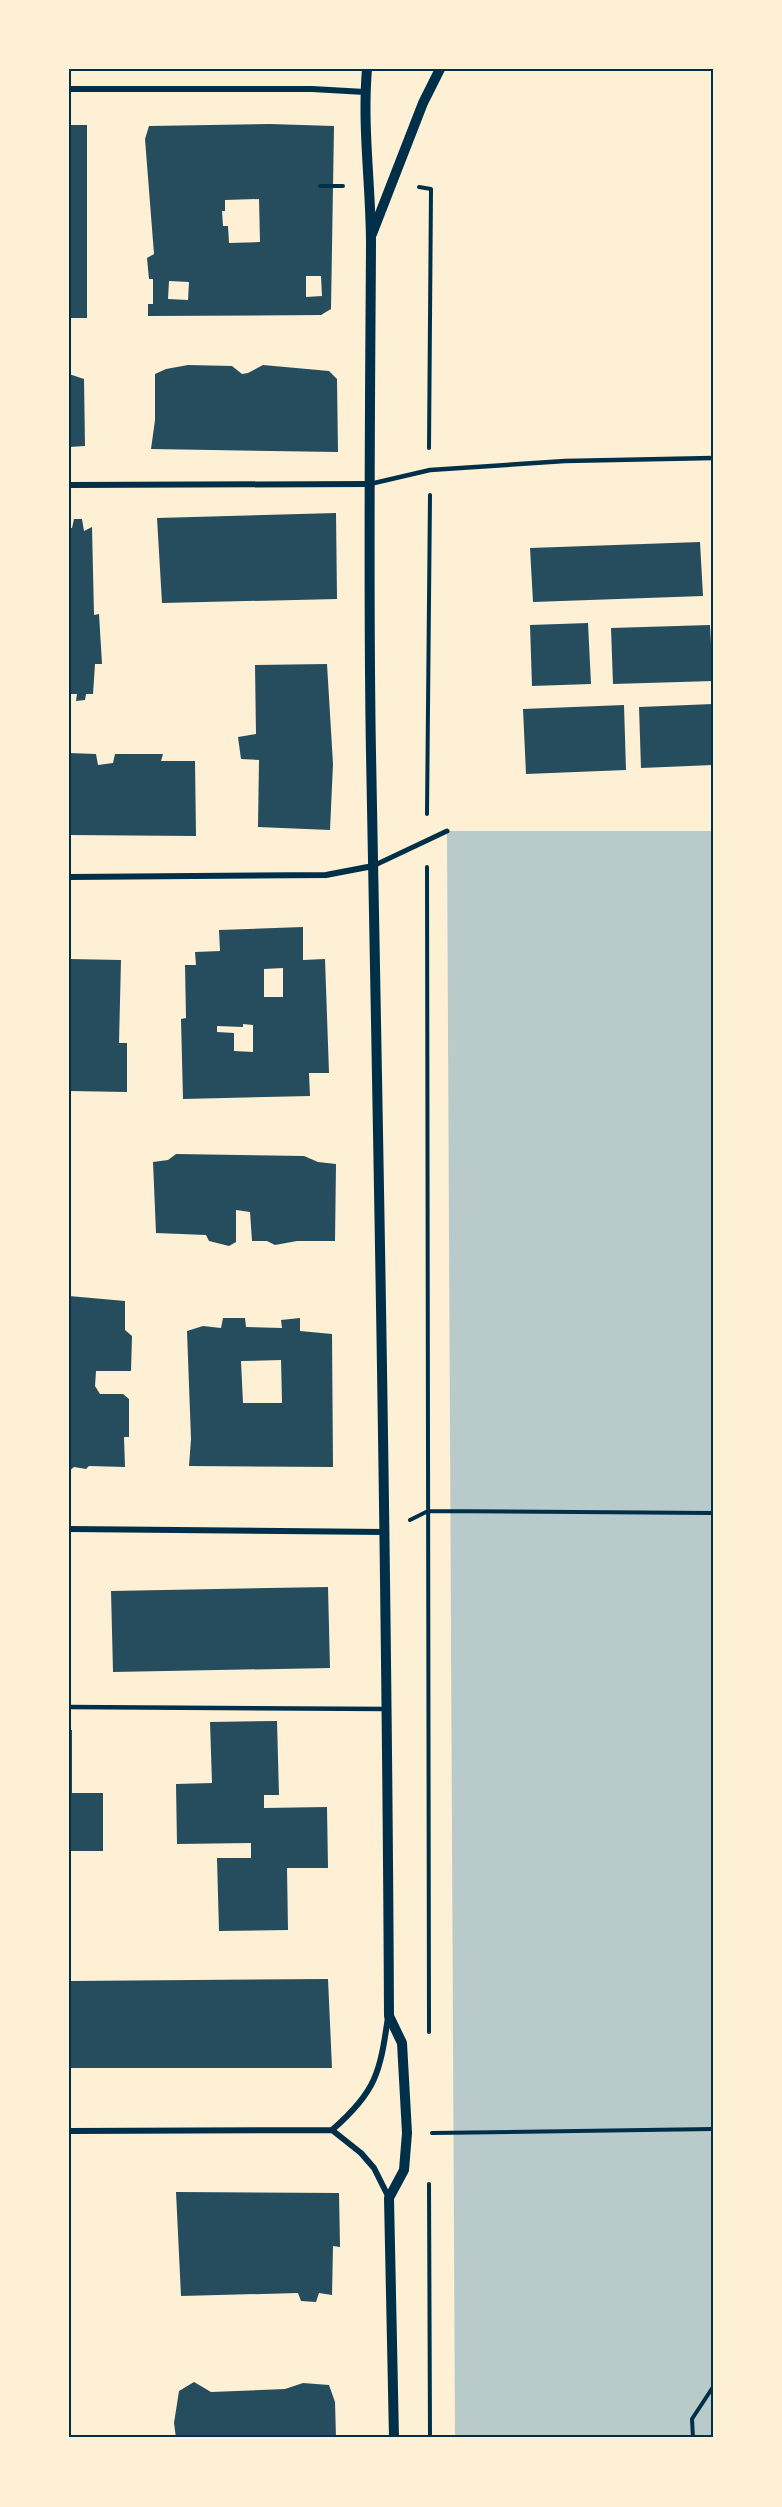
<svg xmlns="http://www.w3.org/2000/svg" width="782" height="2507" font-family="'DejaVu Sans',sans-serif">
  <rect width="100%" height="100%" fill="#fdf0d5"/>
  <path fill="#b9caca" d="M447 831H713V2438H455Z"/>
  <path fill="#264d5e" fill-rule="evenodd" d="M270 124 334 126 331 309 321 315 148 316V304H153V279H149L147 258 154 254 145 139 149 126ZM259 199 260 242 229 243 228 226H223L222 211H225V200ZM306 276H321L322 296 306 297ZM169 281 189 282 188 300 168 299Z
    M69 125H87V318H69Z
    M188 365 232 366 242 374 248 373 263 365 329 371 337 379 338 452 151 449 155 420V374L166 369Z
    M69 374 84 379 85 446 69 447Z
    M336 513 337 599 162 603 157 518Z
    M74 519H82L84 531 92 527 94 615 99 614 102 664H95L93 694H86L85 700 76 701 77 694H69V528H72Z
    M700 542 703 596 533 602 530 548Z
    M588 623 591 684 532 686 530 625Z
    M710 625 713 681 613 684 611 628Z
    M327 664 333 764 330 830 258 827 259 760 241 759 238 737 256 734 255 665Z
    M713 704V765L641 768 639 707Z
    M624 705 626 770 526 774 523 709Z
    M69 753 96 754 98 765 113 763 115 754H163L161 761H195L196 836 69 835Z
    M303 927V960L325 959 329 1073H309L310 1096 183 1099 181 1019 186 1018 185 965H196L195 952 220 951 219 930ZM283 968V997H264V969ZM243 1024 253 1025V1052L234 1051V1033L217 1032V1026L243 1027Z
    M69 959 121 960 119 1043H127V1092L69 1091Z
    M176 1154 304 1156 318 1162 336 1164 335 1241H297L275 1245 267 1241H252L250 1212 236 1210V1242L229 1246 209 1241 206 1235 156 1233 153 1162 168 1160Z
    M69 1296 125 1301V1330L132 1336 131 1371H96L95 1386 100 1394H123L129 1399V1437H124L125 1467 89 1466 86 1469 74 1467 69 1471Z
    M223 1318H245L246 1327 282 1328 281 1320 300 1318V1331L332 1334 333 1467 189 1466 191 1439 187 1331 203 1326 221 1328ZM281 1360 282 1403H243L241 1361Z
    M328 1587 330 1668 113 1672 111 1591Z
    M277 1721 279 1795H264V1808L327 1807 328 1868H287L288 1930 219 1931 217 1858H251V1843L177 1844 176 1784 212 1783 210 1722Z
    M69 1730H72V1793H103V1851H69Z
    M328 1979 332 2068H69V1981Z
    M176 2192 339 2193 340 2247 333 2246 332 2295 319 2293 316 2302 301 2301 298 2293 181 2296Z
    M194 2382 211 2392 285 2389 303 2383 329 2385 335 2402 336 2438H176L174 2423 179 2391Z"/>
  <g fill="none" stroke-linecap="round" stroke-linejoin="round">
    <path stroke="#003049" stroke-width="4" d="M320 186H343
      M419 187 431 189 429 448
      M427 814 430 495
      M427 867 429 2032
      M410 1520 428 1511 713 1513
      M432 2133 713 2129
      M429 2184 430 2438
      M693 2438 692 2419 713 2387"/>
    <path stroke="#003049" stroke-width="4.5" d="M370 484 430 470 565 461 713 458
      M69 1707 386 1709"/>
    <path stroke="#003049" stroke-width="5" d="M373 866 447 831"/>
    <path stroke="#003049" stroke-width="6" d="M69 89H312L365 92
      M69 485 368 484
      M69 877 326 875 373 866
      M69 1529 384 1532
      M332 2130C376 2092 380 2073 388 2017
      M69 2131 332 2130 361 2153 374 2168 389 2198"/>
    <path stroke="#003049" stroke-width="10" d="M367 69C362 128 371 186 371 245 370 415 368 584 371 754 379 1174 387 1595 389 2016L402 2043 407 2133 404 2170 389 2198 394 2438
      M372 234 423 103 440 69"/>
  </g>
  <rect width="782" height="2507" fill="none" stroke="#fdf0d5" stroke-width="141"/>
  <rect x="70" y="70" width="642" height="2366" fill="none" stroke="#003049" stroke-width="2"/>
</svg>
